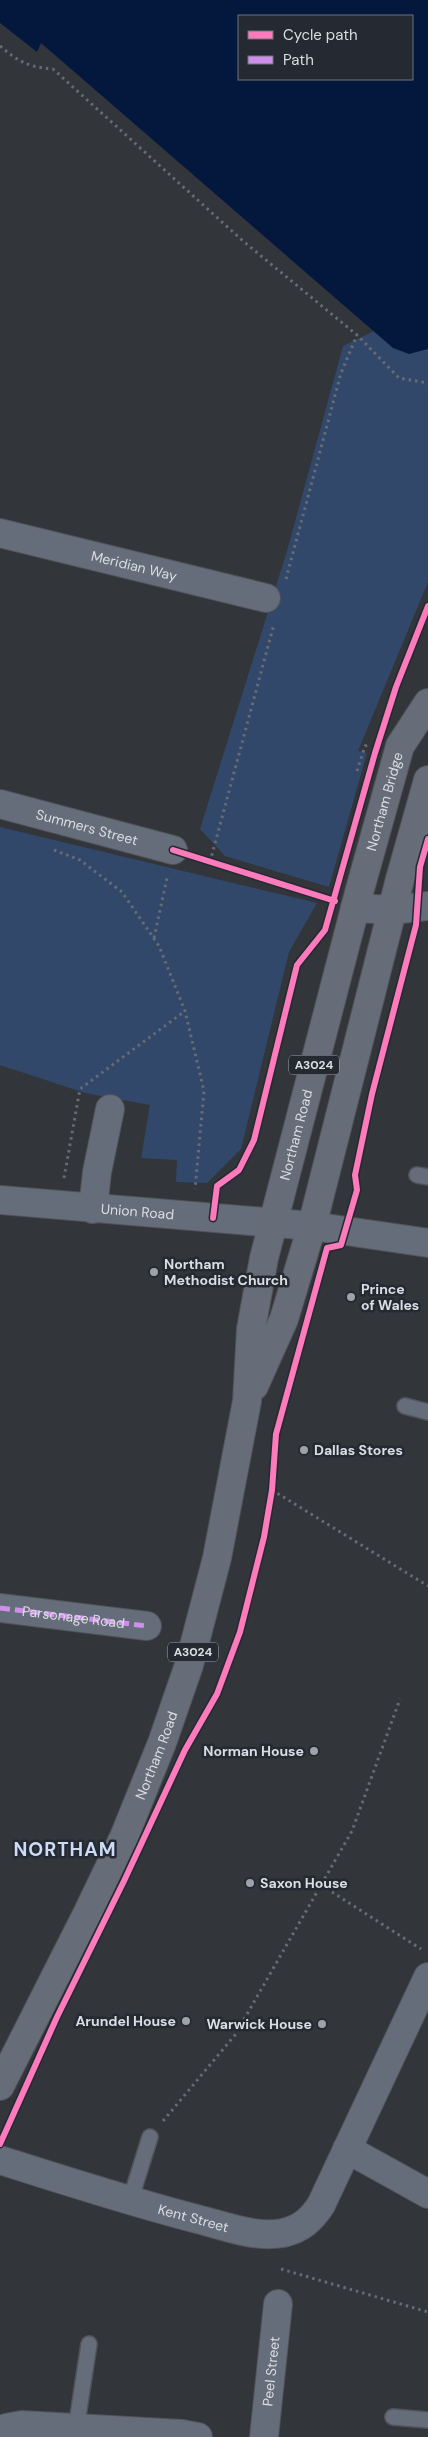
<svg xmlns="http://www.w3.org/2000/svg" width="428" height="2437" font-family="'DM Sans',sans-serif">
  <rect width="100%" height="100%" fill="#32353a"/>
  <path fill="#32486b" d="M0 0H178L246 90 428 195V582L358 751 367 753 329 887 225 856 200 829 287 551 343 346 374 331 41 43 37 52 0 23Z
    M0 827 317 903 289 952 241 1149 207 1183 176 1182 177 1160 141 1158 150 1105 85 1093 0 1065Z"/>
  <path fill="#04183e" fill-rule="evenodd" d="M0 0H428V349L409 354 393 348 41 43 37 52 0 23ZM239 16H412V79H239Z"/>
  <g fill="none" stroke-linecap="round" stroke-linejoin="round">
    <defs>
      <path id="service" d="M417 1175 428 1177
        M405 1406 428 1412
        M130 2201 150 2137
        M393 2417 428 2420
        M76 2429 89 2344"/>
      <g id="minor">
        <path id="s1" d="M0 533 266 598"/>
        <path id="s2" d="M0 804 173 850"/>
        <path d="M355 908 393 910 428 906"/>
        <path d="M93 1209 97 1172 110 1109"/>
        <path d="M0 1608 147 1626"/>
        <path d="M347 2149 428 2194"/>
        <path id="s3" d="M0 2160C66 2181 131 2202 197 2219 225 2226 254 2238 283 2233 301 2229 311 2220 321 2205L428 1977"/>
        <path d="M0 2432 6 2428 22 2425 182 2434 198 2437"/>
        <path id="s4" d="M264 2437 278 2304"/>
      </g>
      <g id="tertiary">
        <path id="s5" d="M0 1200 312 1226 428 1243"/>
      </g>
      <g id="primary">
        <path d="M254 1386 284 1319 312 1226 400 879 428 780"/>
        <path id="s6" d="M0 2086 88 1912 124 1837 162 1743 189 1665 217 1558 247 1401 251 1329 264 1258 360 889 400 746 428 703"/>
      </g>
    </defs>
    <use href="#service" stroke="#515358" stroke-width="18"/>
    <use href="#minor" stroke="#515358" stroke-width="30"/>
    <use href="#tertiary" stroke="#515358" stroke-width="30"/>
    <use href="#primary" stroke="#515358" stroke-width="30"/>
    <path stroke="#666b74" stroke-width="3" stroke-dasharray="2.5 4" stroke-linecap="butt" d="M0 46C19 62 28 67 53 69L243 241 357 335 399 378 428 383
      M286 579 341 373 357 335
      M357 771 365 746 370 745
      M54 850 80 860 122 892 159 946 185 1011 204 1091 195 1189
      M210 862 274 624
      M154 938 167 878
      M64 1178 80 1089 185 1011
      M272 1490 428 1586
      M321 1885 421 1949
      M163 2121 235 2035 352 1831 400 1699
      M281 2269 428 2312"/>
    <use href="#service" stroke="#666d7a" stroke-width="15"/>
    <use href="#minor" stroke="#666d7a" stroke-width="28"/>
    <use href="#tertiary" stroke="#666d7a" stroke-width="28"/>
    <use href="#primary" stroke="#666d78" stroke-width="28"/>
    <path stroke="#ce8fe9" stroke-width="5" stroke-dasharray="10 5" stroke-linecap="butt" id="s7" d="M0 1608 147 1626"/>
    <defs>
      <path id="cycleway" d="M173 850 335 901
        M213 1218 217 1186 239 1170 254 1140 297 965 325 930 375 753 396 687 428 606
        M0 2144 57 2017 124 1881 185 1750 217 1694 240 1632 264 1537 272 1490 276 1434 327 1248 341 1245 357 1190 355 1175 372 1094 416 925 420 867 428 839"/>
    </defs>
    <use href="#cycleway" stroke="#252a32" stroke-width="9"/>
    <use href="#cycleway" stroke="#fd7abc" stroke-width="6"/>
  </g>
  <g fill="#9fa2a8" stroke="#252a32" stroke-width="2">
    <circle cx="154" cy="1272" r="5"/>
    <circle cx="351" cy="1297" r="5"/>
    <circle cx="304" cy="1450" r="5"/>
    <circle cx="314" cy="1751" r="5"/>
    <circle cx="250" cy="1883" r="5"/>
    <circle cx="186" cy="2021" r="5"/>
    <circle cx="322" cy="2024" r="5"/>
  </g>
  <g text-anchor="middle" stroke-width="5" stroke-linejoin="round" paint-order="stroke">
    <g fill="#252a32" stroke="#a4a7ae" stroke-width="1">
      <rect x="289" y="1055.5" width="50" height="19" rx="4"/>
      <rect x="168" y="1642.5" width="50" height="19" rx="4"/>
    </g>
    <g font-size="12" font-weight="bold" fill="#dadde3">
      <text x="314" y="1069">A3024</text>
      <text x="193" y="1656">A3024</text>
    </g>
    <g font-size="14" fill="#dadde3" stroke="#252a32">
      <text dy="5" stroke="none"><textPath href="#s1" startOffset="138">Meridian Way</textPath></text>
      <text dy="5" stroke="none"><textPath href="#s6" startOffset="1349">Northam Bridge</textPath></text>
      <text dy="5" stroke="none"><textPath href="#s2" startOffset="90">Summers Street</textPath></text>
      <text dy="5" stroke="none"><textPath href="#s6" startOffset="1004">Northam Road</textPath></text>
      <text dy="5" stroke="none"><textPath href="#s5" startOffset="138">Union Road</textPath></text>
      <text dy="5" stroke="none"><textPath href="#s7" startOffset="74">Parsonage Road</textPath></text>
      <text dy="5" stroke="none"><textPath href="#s6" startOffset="366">Northam Road</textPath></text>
      <text dy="5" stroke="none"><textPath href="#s3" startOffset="202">Kent Street</textPath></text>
      <text dy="5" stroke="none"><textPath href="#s4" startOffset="66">Peel Street</textPath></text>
    </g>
    <g font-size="14" font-weight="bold" fill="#dadde3" stroke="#252a32" text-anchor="start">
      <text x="164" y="1269">Northam<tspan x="164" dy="16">Methodist Church</tspan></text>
      <text x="361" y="1294">Prince<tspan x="361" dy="16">of Wales</tspan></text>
      <text x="314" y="1455">Dallas Stores</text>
      <text x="304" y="1756" text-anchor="end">Norman House</text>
      <text x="260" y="1888">Saxon House</text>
      <text x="176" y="2026" text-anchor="end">Arundel House</text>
      <text x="312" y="2029" text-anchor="end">Warwick House</text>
    </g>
    <g font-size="19" font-weight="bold" letter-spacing="1" fill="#ccdcf6" stroke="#252a32">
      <text x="65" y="1856">NORTHAM</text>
    </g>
  </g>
  <rect x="238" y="15" width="175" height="65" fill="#252a32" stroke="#6d7279"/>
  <rect x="248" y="31" width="25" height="8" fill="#fd7abc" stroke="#6d7279"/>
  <text x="283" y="40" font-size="15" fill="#dadde3">Cycle path</text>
  <rect x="248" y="56" width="25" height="8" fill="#ce8fe9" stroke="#6d7279"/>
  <text x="283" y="65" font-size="15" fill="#dadde3">Path</text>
</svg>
